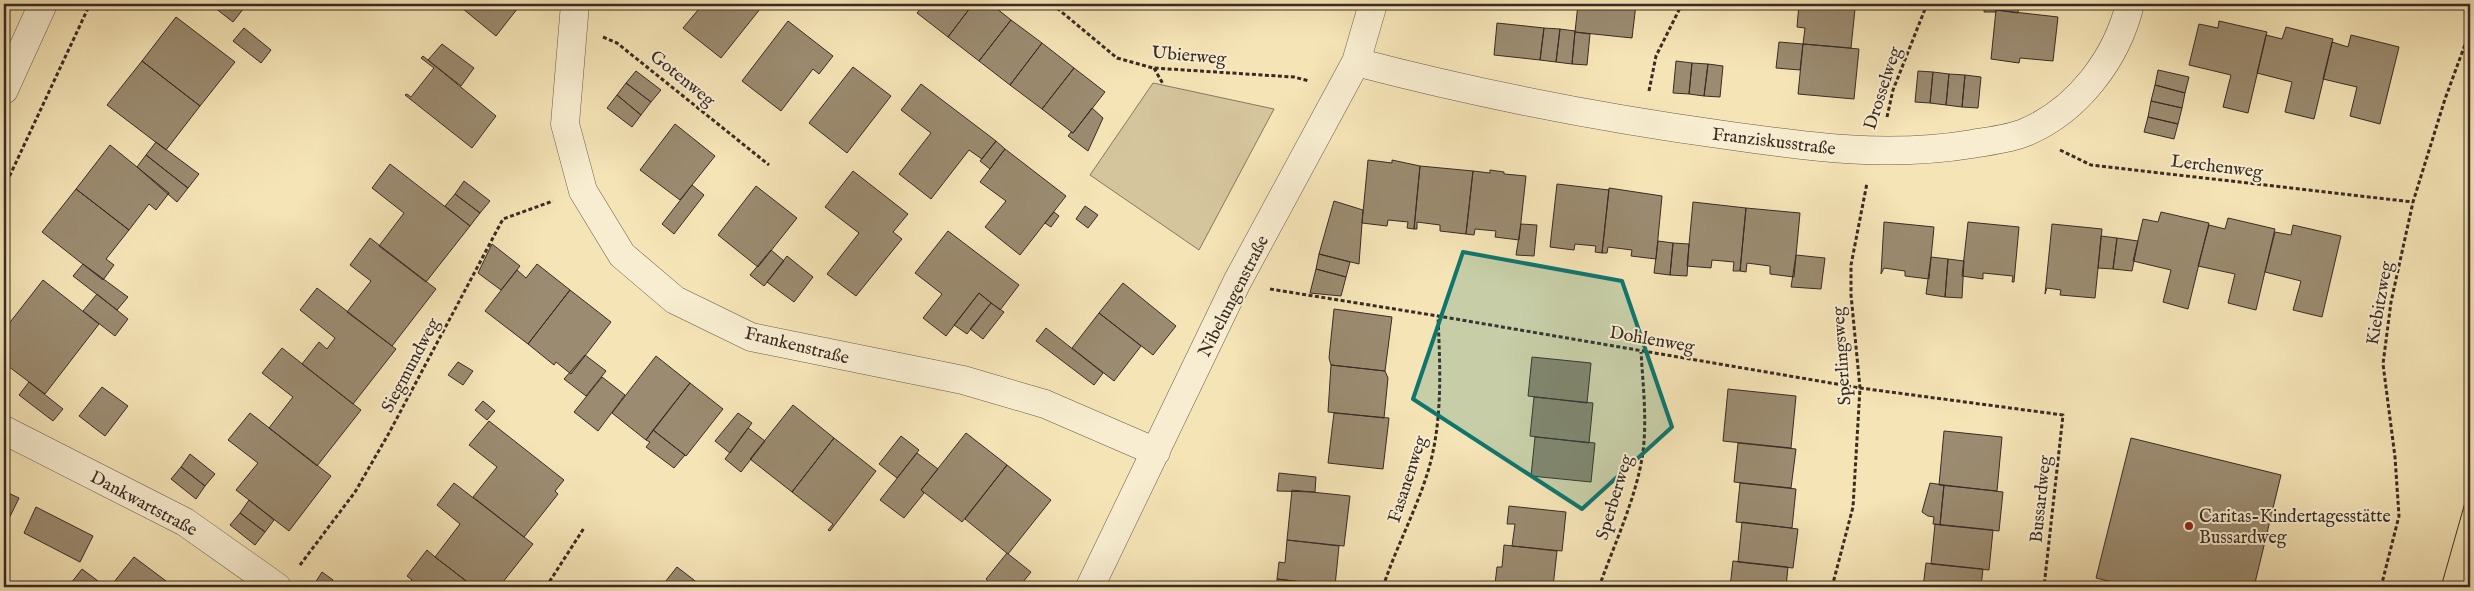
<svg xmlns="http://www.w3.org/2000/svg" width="2474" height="591" font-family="'IM FELL English',serif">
  <rect width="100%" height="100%" fill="#f5e4b6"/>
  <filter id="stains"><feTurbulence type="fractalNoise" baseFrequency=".004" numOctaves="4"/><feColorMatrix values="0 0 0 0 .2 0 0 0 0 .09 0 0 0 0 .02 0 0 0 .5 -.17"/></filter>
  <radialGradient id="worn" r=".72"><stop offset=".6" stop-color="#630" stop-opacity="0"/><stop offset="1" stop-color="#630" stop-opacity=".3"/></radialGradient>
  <path fill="#d5c59d" stroke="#877860" d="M1153 83 1274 109 1199 250 1090 175Z"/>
  <path fill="#9b8b70" stroke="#392b24" d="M210 4H247L233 22Z
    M457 4H521L496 36Z
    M703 4H764L721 58 683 28Z
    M924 4H973L948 37 917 13Z
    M973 4H991L1011 20 979 61 948 37Z
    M1578 4H1636L1632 38 1575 32Z
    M1799 4 1855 9 1851 48 1803 44 1805 28 1797 27Z
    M1804 4H1848V8Z
    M1985 4H2019L2018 13 1996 10V12H1984Z
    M1996 10 2058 17 2053 61 2020 58 2019 63 1991 59Z
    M176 17 235 62 200 106 142 61Z
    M1011 20 1042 43 1010 85 979 61Z
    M788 21 833 56 819 74 813 69 781 111 742 81Z
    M2219 21 2267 32 2248 113 2223 107 2231 75 2189 65 2199 24 2218 28Z
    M1497 23 1544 28 1540 60 1494 55Z
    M2286 27 2333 39 2314 119 2285 112 2292 82 2257 73 2266 35 2282 39Z
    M244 28 271 50 261 63 233 41Z
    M1544 28 1560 29 1556 62 1540 60Z
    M1560 29 1575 31 1572 64 1556 62Z
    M1575 32 1590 34 1587 65 1572 64Z
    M2351 35 2399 47 2380 124 2350 116 2357 87 2323 79 2332 42 2348 47Z
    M1779 42 1803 44 1800 70 1776 68Z
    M1042 43 1074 68 1042 109 1010 85Z
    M442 44 474 68 461 86 428 60Z
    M1803 44 1859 49 1854 99 1798 94Z
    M423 56 496 116 472 148 405 95 407 94 411 97 434 68 421 58Z
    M142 61 200 106 166 150 107 105Z
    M1676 61 1692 63 1689 94 1673 93Z
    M1692 63 1708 64 1704 96 1689 94Z
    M1708 64 1723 66 1720 97 1704 96Z
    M853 67 891 96 847 153 809 123Z
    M1074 68 1105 92 1073 133 1042 109Z
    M2158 70 2189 77 2185 93 2155 85Z
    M636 71 661 90 651 102 626 83Z
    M1918 71 1933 72 1930 103 1915 102Z
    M1933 72 1949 74 1946 105 1930 103Z
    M1949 74 1965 75 1962 107 1946 105Z
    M1965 75 1981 77 1978 108 1962 107Z
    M626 83 651 102 641 115 617 95Z
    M921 84 996 141 982 159 969 150 931 199 899 174 931 133 901 110Z
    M2155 85 2185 93 2182 108 2151 101Z
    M617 95 641 115 632 127 607 108Z
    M2151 101 2182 108 2178 124 2148 117Z
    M1092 108 1103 118 1088 151 1068 136 1071 132 1073 133Z
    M2148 117 2178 124 2174 139 2144 132Z
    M675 124 715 156 680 200 640 170Z
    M996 141 1005 149 990 169 980 161Z
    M156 142 199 174 188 188 146 155Z
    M110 145 169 193 156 210 149 204 129 230 76 189Z
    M1005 149 1066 196 1020 255 985 227 1006 201 980 182Z
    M146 155 188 188 177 202 137 167Z
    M1368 160 1392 163V160L1420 166 1414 229 1407 228 1408 222 1388 220 1387 226 1362 223Z
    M390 164 470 226 426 282 379 246 404 213 372 188Z
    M1420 166 1473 171 1466 234 1440 231V225L1417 222V229H1414Z
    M1490 170 1504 172V174L1526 176 1519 240 1495 237 1496 231 1475 229 1474 235 1466 234 1473 171 1490 173Z
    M853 171 908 214 893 232 902 239 856 296 827 274 859 233 825 207Z
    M464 181 490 201 480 213 455 194Z
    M1557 184 1609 190 1602 253 1595 252 1596 246 1575 244 1574 250 1550 247Z
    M692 185 704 195 674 234 662 224Z
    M756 186 797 218 758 267 718 235Z
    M1609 188 1662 196 1656 259 1631 256 1632 250 1608 247 1607 253H1602Z
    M76 189 129 230 106 259 114 265 103 280 42 232Z
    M455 194 480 213 470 226 445 206Z
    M1334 201 1363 210 1359 264 1319 254Z
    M1693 202 1746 208 1740 271H1733L1734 262 1712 260 1711 268 1687 266Z
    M1085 206 1098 215 1088 228 1076 219Z
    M1746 208 1800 213 1794 277 1770 274V266L1747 263 1746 272 1740 271Z
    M1054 212 1059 216 1051 227 1045 223Z
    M2161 212 2209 223 2188 309 2163 302 2171 270 2133 261 2143 219 2158 222Z
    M2228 218 2275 229 2256 310 2228 303 2235 274 2198 266 2209 225 2225 229Z
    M1884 222 1934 227 1929 279 1905 276V271L1884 268 1881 274Z
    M1968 222 2019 227 2014 282H2012L2013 276 1983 273V279L1962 276Z
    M1521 224 1537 225 1534 256 1516 255Z
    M2052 224 2102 229 2095 298 2060 295 2061 290 2047 288 2045 294Z
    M2293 225 2341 236 2322 317 2293 310 2301 281 2265 272 2275 232 2291 235Z
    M948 231 1019 285 1000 310 979 293 946 336 923 318 942 294 915 273Z
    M2101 236 2117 238 2113 269 2098 268Z
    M370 238 436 289 392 346 347 312 371 281 350 265Z
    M2117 238 2138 241 2132 271 2113 269Z
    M1658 241 1673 243 1670 275 1654 273Z
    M1673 243 1689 244 1687 276 1670 275Z
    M492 244 520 266 501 290 478 273Z
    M771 250 784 261 764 286 750 275Z
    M1319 254 1350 262 1346 277 1316 269Z
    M1796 255 1825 258 1821 289 1791 287Z
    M787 256 813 277 794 302 767 282Z
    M1931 257 1948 259 1945 297 1926 294Z
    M1948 259 1964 261 1962 298 1945 297Z
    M83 264 128 297 117 310 73 276Z
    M537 264 570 290 528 344 485 311 517 270 526 278Z
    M1316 269 1346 277 1341 296 1310 293Z
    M43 280 99 324 45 394 4 363V330Z
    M1123 283 1176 326 1153 355 1099 313Z
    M317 288 396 349 353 404 302 364 319 342 327 349 335 338 300 310Z
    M570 290 611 322 571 374 556 362 554 365 528 344Z
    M979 293 991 303 967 334 954 325Z
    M97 294 128 319 115 336 83 311Z
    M991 303 1004 312 983 339 970 329Z
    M1334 309 1392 317 1385 371 1331 365 1329 358Z
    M1099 313 1141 346 1114 381 1072 348Z
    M1046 328 1103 373 1094 385 1036 341Z
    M282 348 361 410 317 466 269 428 293 397 262 373Z
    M585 355 606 371 586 396 564 379Z
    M656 356 690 383 646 440 612 413Z
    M1532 357 1591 363 1587 403 1528 396Z
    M458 362 473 371 463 385 448 375Z
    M1331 365 1385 371 1388 378 1384 418 1328 412Z
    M602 377 625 395 598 431 574 412Z
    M29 382 63 409 53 421 19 395Z
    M690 383 723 409 686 456 653 430Z
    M102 387 128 406 105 436 79 416Z
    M1728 389 1796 396 1791 448 1723 441Z
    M1534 397 1593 403 1589 443 1530 436Z
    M483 401 495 411 487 420 475 410Z
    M793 405 834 438 792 492 750 459Z
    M250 413 331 476 289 531 236 490 258 463 228 440Z
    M738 413 752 423 730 453 715 441Z
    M1334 413 1389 418 1383 469 1328 463Z
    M489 421 564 480 555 491 558 494 524 537 473 497 497 467 469 445Z
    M748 428 765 441 741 472 725 459Z
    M653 430 685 455 674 468 646 447 650 442 646 440Z
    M1944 431 2002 437 1997 491 1939 485Z
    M966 433 1007 465 962 522 921 490Z
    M901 436 919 450 897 478 879 464Z
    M1535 437 1595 443 1591 482 1531 476Z
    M834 438 876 471 830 531 828 530 833 524 792 492Z
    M2131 438 2281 475 2254 587H2133L2096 578Z
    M1738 443 1796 449 1791 488 1734 482Z
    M917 453 938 469 921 490 924 493 904 518 880 500Z
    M190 454 215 474 205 486 181 467Z
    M1007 465 1051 500 1008 554 965 519Z
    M181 467 205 486 196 499 171 479Z
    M1279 473 1316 477 1315 492 1277 491Z
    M454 483 533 544 499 587H474L435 557 460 524 437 505Z
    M1740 483 1796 489 1792 528 1736 522Z
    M1930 483 1944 485 1940 525 1933 524 1934 517 1928 516 1922 512Z
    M1944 485 2003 492 1999 531 1940 525Z
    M1292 490 1350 496 1344 546 1287 540Z
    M4 491 19 498 4 529Z
    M249 500 274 520 265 532 240 513Z
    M1509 506 1566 512 1562 551 1512 546 1515 524H1507Z
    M36 507 93 536 80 562 24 533Z
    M240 513 265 532 255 545 230 525Z
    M1742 522 1798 529 1793 568 1738 562Z
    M1935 524 1993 530 1989 570 1931 564Z
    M1287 540 1339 546 1335 586 1277 579 1279 562 1285 563Z
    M1504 545 1557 551 1553 587 1495 584 1497 567H1502Z
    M427 550 435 557 474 587H406L412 580 407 576Z
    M1007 553 1031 572 1019 587H995L986 579Z
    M134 557 174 587H110Z
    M1733 561 1788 567 1786 587H1730Z
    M1926 563 1983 569 1981 587H1923Z
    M677 567 703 587H661Z
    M82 569 106 587H68Z
    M322 572 333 580 329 587H321L315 583Z
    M1277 579 1330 585V587H1277Z
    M1488 583 1495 584 1529 587H1487Z"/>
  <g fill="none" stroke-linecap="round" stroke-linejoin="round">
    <defs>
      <path id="minor" d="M575 4 565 124 583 191 622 255 675 300 751 337 963 380 1045 404 1156 452
        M1356 62C1478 94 1601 118 1725 135 1809 147 1888 158 1972 144 1989 141 2010 139 2026 132 2078 110 2117 58 2130 4
        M4 90 43 4
        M4 430 185 522 277 587
        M1090 587 1237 282 1356 62 1373 4"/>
    </defs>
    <use href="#minor" stroke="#685948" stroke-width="29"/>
    <path stroke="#392b24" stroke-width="3" stroke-dasharray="4 2.5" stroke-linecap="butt" d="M1052 4 1117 58 1153 68 1294 77 1309 81
      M2425 4 2470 8
      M603 37 617 43 769 165
      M1154 68 1163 84
      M1649 91 1656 56 1682 4
      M1887 117 1893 90 1927 4
      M2060 150 2091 165 2413 202
      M4 188 90 4
      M1270 289 1438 316 1860 388 2063 415 2044 587
      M300 565 355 492 389 433 503 219 553 201
      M546 587 584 528
      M1383 587C1396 547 1417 509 1429 468 1443 418 1440 367 1438 316
      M1599 587C1614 545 1637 496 1643 452 1647 419 1643 385 1641 352
      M1832 587 1853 507 1860 388 1851 295V265L1867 183
      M2381 587 2399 516 2395 457 2383 364 2391 302 2413 202 2445 99 2470 31"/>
    <use href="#minor" stroke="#f8edd0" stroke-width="28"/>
    <path stroke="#392b24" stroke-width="1" d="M2441 587 2470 485
      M2465 587 2470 567"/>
  </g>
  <path fill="#0f766e" fill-opacity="0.2" stroke="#0f766e" stroke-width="4" stroke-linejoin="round" d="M1463 252 1622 281 1672 427 1582 509 1413 399Z"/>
  <circle fill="#8f2418" stroke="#f8edd0" stroke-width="2" cx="2189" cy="526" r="5"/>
  <g text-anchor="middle" stroke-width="4" stroke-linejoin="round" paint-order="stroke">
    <g font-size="18" fill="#392b24" stroke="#f8edd0">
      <text transform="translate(1189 55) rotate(5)" y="6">Ubierweg</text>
      <text transform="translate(683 78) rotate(39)" y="6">Gotenweg</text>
      <text transform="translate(1882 88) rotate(-72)" y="6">Drosselweg</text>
      <text transform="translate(1774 141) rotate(7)" y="6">Franziskusstraße</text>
      <text transform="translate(2217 166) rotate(7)" y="6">Lerchenweg</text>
      <text transform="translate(1233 296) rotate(-63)" y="6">Nibelungenstraße</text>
      <text transform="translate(2379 303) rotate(-80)" y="6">Kiebitzweg</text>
      <text transform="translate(1652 339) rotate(10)" y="6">Dohlenweg</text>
      <text transform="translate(797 345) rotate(14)" y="6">Frankenstraße</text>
      <text transform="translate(1841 356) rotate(-94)" y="6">Sperlingsweg</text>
      <text transform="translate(410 365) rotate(-62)" y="6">Siegmundweg</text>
      <text transform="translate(1407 479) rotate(-72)" y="6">Fasanenweg</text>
      <text transform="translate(1614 497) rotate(-73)" y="6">Sperberweg</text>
      <text transform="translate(2040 499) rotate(-84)" y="6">Bussardweg</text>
      <text transform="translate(144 503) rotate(28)" y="6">Dankwartstraße</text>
    </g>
    <g font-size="18" fill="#392b24" stroke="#f8edd0" text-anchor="start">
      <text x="2199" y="522">Caritas-Kindertagesstätte<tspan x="2199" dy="21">Bussardweg</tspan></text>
    </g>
  </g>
  <rect width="2474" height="591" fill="none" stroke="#f5e4b6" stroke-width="20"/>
  <rect x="5" y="5" width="2464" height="581" fill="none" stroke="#392b24" stroke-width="2.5"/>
  <rect x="10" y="10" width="2454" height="571" fill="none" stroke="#392b24"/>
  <rect width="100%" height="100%" filter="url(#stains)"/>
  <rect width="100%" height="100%" fill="url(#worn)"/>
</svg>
